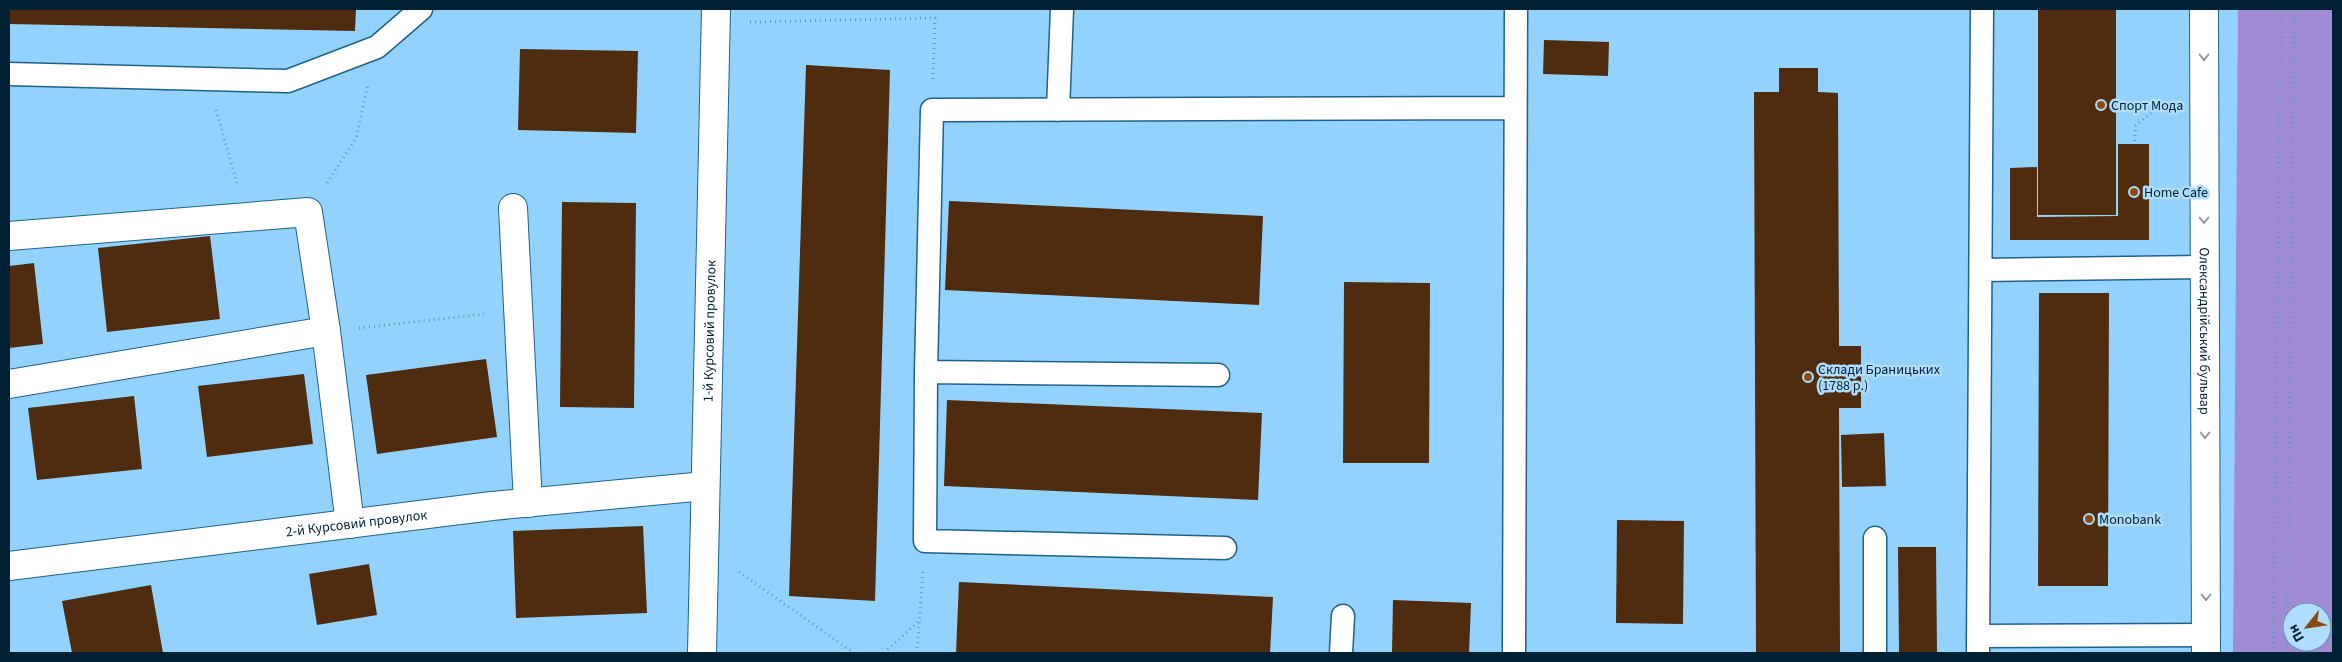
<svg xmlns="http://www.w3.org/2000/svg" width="2342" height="662" font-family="'Source Sans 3',sans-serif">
  <rect width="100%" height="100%" fill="#92d2fc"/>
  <path fill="#a18bd5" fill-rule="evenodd" d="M2238 9H2333V653H2233ZM2292 612H2322V642H2292Z"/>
  <path fill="#4f2c0f" d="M9 9H356L355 31 9 24Z
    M2038 9H2116V215H2038Z
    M1544 40 1609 42 1608 76 1543 74Z
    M520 49 638 51 636 133 518 130Z
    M806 65 890 70 875 601 789 596Z
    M1779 68H1818V92L1838 93 1839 346H1861V408H1839L1840 653H1756L1754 92H1779Z
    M2118 144H2149V240H2010V168L2037 167V217L2118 216Z
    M949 201 1263 216 1259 305 945 290Z
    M562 202 636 203 634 408 560 407Z
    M210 236 220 319 107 332 98 248Z
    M34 263 43 344 9 348V266Z
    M1344 282 1430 283 1429 463H1343Z
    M2039 293H2109L2108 586H2038Z
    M486 359 497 437 377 454 366 375Z
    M304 374 313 444 207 457 198 386Z
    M134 396 142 469 37 480 28 408Z
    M947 400 1262 413 1258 500 944 486Z
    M1884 433 1886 486 1842 487 1841 435Z
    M1617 520 1684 521 1683 624 1616 623Z
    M643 526 647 613 516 618 513 531Z
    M1898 547H1936L1937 653H1899Z
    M369 564 377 615 317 625 309 574Z
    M959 582 1273 597 1270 653H956Z
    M151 585 163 653H72L62 601Z
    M1393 600 1471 603 1469 653H1392Z"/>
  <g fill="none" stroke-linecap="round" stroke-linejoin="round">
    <defs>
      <path id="lane" d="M9 74 288 81 377 47 421 9
        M1058 110 1062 9
        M1981 270 2203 267
        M926 372 1218 375
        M1225 548 925 541 926 372 932 110 1515 108
        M1978 636 2206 635
        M1341 653 1343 616
        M1514 653 1516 9
        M1875 653V538
        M1978 653 1982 9"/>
      <g id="street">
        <path d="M513 208 528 503"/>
        <path d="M9 236 308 212 326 331"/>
        <path d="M9 384 326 331 350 524"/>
        <path id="s1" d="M9 566 492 506 705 486"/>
        <path id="s2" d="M702 653 716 9"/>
      </g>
      <g id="secondary">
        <path id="s3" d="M2204 9 2206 653"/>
      </g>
    </defs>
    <use href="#lane" stroke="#206286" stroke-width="25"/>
    <use href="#street" stroke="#206286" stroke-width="30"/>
    <use href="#secondary" stroke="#206286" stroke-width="30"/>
    <path stroke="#6399bc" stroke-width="3" stroke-dasharray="1 4" stroke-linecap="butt" d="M750 22 935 18 933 80
      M216 110 237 183
      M2135 141V126L2159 107
      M327 183 356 138 368 85
      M359 328 484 314
      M739 572 854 653
      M884 653 919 621
      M917 653 923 572
      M2273 653 2281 9
      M2287 653 2294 9"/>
    <use href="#lane" stroke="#fff" stroke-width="22"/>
    <use href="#street" stroke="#fff" stroke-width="28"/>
    <use href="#secondary" stroke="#fff" stroke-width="28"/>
  </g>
  <defs><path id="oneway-chevron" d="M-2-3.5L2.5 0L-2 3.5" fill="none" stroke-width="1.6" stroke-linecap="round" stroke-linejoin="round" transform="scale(1.25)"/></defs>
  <g stroke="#8c9ba4">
    <use href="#oneway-chevron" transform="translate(2204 57) rotate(90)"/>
    <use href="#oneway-chevron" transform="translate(2204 220) rotate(90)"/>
    <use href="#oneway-chevron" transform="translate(2205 435) rotate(90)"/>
    <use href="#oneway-chevron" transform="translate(2206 597) rotate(90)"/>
  </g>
  <g fill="#8a4c11" stroke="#aeddfd" stroke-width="2">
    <circle cx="2101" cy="105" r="5"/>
    <circle cx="2134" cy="192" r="5"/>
    <circle cx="1808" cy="377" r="5"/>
    <circle cx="2089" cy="519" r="5"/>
  </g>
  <g text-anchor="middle" stroke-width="5" stroke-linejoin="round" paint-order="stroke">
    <g font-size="14" fill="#002134" stroke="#aeddfd" text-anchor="start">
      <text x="2111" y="110">Спорт Мода</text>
      <text x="2144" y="197">Home Cafe</text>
      <text x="1818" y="374">Склади Браницьких<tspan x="1818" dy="16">(1788 р.)</tspan></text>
      <text x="2099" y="524">Monobank</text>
    </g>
    <g font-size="14" fill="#002134" stroke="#aeddfd">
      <text dy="5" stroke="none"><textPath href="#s2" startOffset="322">1-й Курсовий провулок</textPath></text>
      <text dy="5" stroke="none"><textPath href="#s3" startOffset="322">Олександрійський бульвар</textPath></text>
      <text dy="5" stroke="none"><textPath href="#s1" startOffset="350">2-й Курсовий провулок</textPath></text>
    </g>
  </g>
  <rect width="2342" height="662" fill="none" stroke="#002134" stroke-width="20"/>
  <g transform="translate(2307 627) rotate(240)"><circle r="24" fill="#aeddfd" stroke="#6892ad"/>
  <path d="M0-4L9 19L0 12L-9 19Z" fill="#8a4c11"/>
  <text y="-8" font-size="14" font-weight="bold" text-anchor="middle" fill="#002134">Пн</text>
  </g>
</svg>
